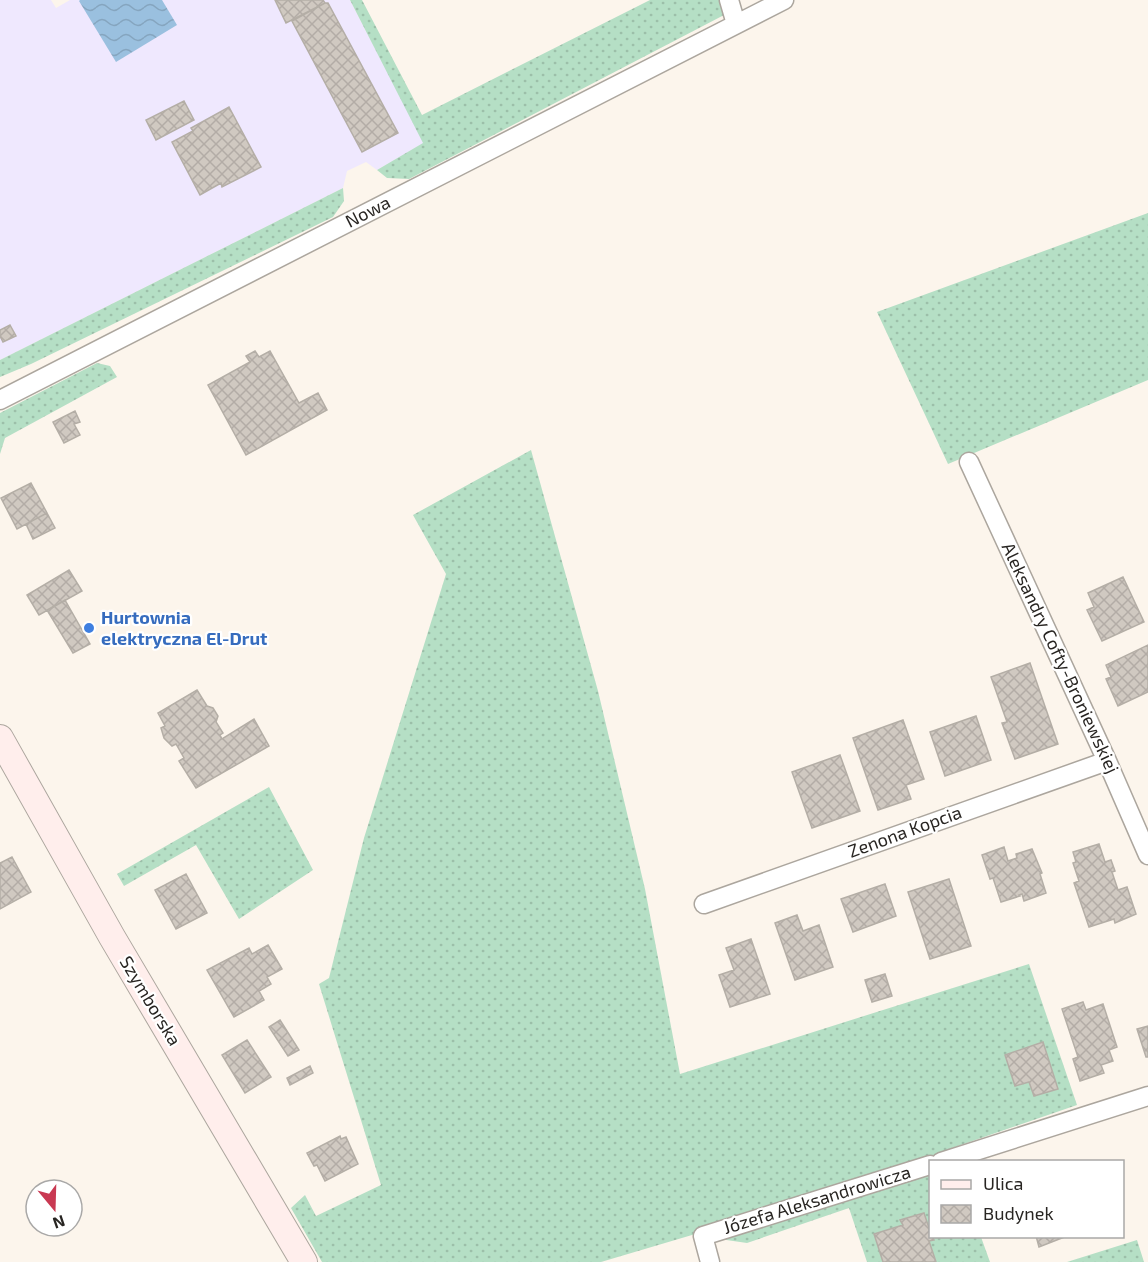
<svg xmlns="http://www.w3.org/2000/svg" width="1148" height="1262" font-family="'Exo 2',sans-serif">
  <defs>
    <pattern id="grass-dots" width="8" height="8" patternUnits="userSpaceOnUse" patternTransform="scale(1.5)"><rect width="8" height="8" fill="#b5dfc5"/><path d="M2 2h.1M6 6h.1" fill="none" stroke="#9cbfa9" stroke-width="1.8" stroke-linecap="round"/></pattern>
    <pattern id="water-waves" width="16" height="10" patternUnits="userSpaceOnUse" patternTransform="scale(1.5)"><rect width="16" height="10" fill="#9ac0df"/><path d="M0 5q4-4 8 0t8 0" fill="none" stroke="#85a5bf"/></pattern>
    <pattern id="building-cross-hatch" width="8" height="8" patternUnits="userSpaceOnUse" patternTransform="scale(1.5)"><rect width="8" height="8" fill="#d0c9c1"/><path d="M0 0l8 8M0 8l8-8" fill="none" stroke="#b3aca6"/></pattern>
  </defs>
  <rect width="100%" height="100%" fill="#fcf5ec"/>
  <path fill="#efe8fe" d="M0 0H51L56 8 70 0H350L424 143 377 170 366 162 347 171 343 188 0 360Z"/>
  <path fill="url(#grass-dots)" d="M350 0H362L422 115 650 0H720L726 14 409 179 387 178 377 170 423 143Z
    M343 188 344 201 333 217 31 364 0 377V360Z
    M1148 213V380L948 464 877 312Z
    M97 363 110 366 117 377 5 438 0 454V413Z
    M531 450 598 691 645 889 680 1074 1029 964 1077 1105 952 1148 957 1161 930 1162V1236L981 1237 990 1262H867L849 1208 747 1243 692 1235 601 1262H322L291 1208 305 1195 316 1216 381 1185 319 984 329 978 364 838 446 574 413 515Z
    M269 787 313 870 239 919 196 845 124 886 117 874Z
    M1137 1240 1144 1262H1067Z"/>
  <path fill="url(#water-waves)" d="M80 0H162L177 25 116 62 79 1Z"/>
  <path fill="url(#building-cross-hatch)" stroke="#b4aea6" stroke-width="1.5" d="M275 0H323L325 3 286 23Z
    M325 3H328L398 133 362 152 292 21Z
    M184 101 194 120 156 140 146 120Z
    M229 107 261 167 222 187 221 183 200 195 172 142 193 131 191 128Z
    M10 325 16 336 3 342 0 336V330Z
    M255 351 259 357 270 351 299 403 318 393 327 410 246 455 208 385 250 362 246 356Z
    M75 411 80 422 74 424 80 435 64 443 53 422Z
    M31 483 47 513 17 529 1 498Z
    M47 513 55 528 33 539 26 524Z
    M69 570 82 591 39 615 27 595Z
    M1123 577 1144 622 1102 641 1087 610 1094 607 1088 593Z
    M65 600 90 644 73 653 47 610Z
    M1148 645V692L1118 706 1106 679 1111 677 1106 665Z
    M1030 663 1058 744 1015 759 1002 723 1007 722 991 677Z
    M197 690 207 706 213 708 218 716 216 722 223 733 220 735 222 739 254 719 269 746 196 788 179 761 184 758 176 744 172 746 164 738 161 728 165 726 158 713Z
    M976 716 991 760 945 776 930 732Z
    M903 720 924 779 906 785 911 799 878 810 853 738Z
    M840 755 860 811 812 828 792 772Z
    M1099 844 1105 862 1111 860 1115 871 1112 872 1118 890 1127 887 1136 914 1115 923 1114 919 1089 927 1074 883 1079 881 1073 863 1076 862 1073 852Z
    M1004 847 1008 861 1017 858 1016 854 1032 849 1042 873 1040 874 1046 893 1024 901 1022 894 1019 895 1020 896 1001 902 993 878 990 879 982 855Z
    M12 857 31 892 0 909V863Z
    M186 874 207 913 176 929 155 890Z
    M949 879 971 946 930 959 908 892Z
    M885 884 896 916 853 932 841 899Z
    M797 915 803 931 819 925 833 967 795 980 775 923Z
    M751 939 770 994 730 1007 719 975 734 970 726 948Z
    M268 945 282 969 267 977 271 984 259 991 264 1000 234 1017 207 970 249 948 252 954Z
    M885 974 892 996 872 1002 865 980Z
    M1083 1002 1086 1010 1103 1004 1117 1047 1109 1050 1113 1061 1101 1065 1104 1073 1080 1081 1073 1059 1078 1057 1062 1009Z
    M280 1020 299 1050 288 1056 269 1027Z
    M1148 1026V1057H1146L1137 1029Z
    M247 1040 271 1077 245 1093 222 1055Z
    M1043 1042 1058 1089 1034 1096 1029 1082 1015 1086 1005 1055Z
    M310 1066 313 1073 290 1085 287 1078Z
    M340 1136 341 1139 346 1137 358 1164 325 1181 317 1165 314 1166 307 1153Z
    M924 1213 930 1231V1236H932L934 1240 929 1241 936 1262H883L874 1234 903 1225 900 1220Z
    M1036 1236H1067L1039 1247Z"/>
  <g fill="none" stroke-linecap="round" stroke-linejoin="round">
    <defs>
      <path id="street" d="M729 0 736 24
        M0 400 784 0
        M969 462 1107 761 1148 855
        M704 904 1107 761
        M941 1162 1148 1096
        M710 1262 703 1236 930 1165"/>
      <path id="secondary" d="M0 738 112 937 304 1262"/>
    </defs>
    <use href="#street" stroke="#aca69e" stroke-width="21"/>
    <use href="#secondary" stroke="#aca69e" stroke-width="28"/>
    <use href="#street" stroke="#fff" stroke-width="18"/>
    <use href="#secondary" stroke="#ffeeec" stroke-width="26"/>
  </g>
  <circle fill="#3f7fe0" stroke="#fff" stroke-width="2" cx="89" cy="628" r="6"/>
  <g text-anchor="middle" stroke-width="4.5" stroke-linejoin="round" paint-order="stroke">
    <g font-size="18" fill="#282522" stroke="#fff">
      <text transform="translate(368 212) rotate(-27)" y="6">Nowa</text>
      <text transform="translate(1060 658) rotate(65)" y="6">Aleksandry Cofty-Broniewskiej</text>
      <text transform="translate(905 832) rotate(-20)" y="6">Zenona Kopcia</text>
      <text transform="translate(150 1001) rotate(59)" y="6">Szymborska</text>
      <text transform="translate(817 1200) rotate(-17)" y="6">Józefa Aleksandrowicza</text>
    </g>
    <g font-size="18" font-weight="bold" fill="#366cbe" stroke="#fff" text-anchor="start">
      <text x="101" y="624">Hurtownia<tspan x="101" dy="21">elektryczna El-Drut</tspan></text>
    </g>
  </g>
  <rect x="929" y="1160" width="195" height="78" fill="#ffffff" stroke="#a9a8a7" stroke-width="1.5"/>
  <rect x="941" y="1180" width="30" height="9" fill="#ffeeec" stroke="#a9a8a7" stroke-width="1.5"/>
  <text x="983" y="1190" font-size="18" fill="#282522">Ulica</text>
  <rect x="941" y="1205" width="30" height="18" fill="url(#building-cross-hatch)" stroke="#a9a8a7" stroke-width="1.5"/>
  <text x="983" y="1220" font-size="18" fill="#282522">Budynek</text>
  <g transform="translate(54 1208) rotate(161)"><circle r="28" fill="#ffffff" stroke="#a9a8a7" stroke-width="1.5"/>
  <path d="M0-4.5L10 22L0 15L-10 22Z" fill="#c93952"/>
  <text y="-9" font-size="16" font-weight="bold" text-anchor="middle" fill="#282522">N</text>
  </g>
</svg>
